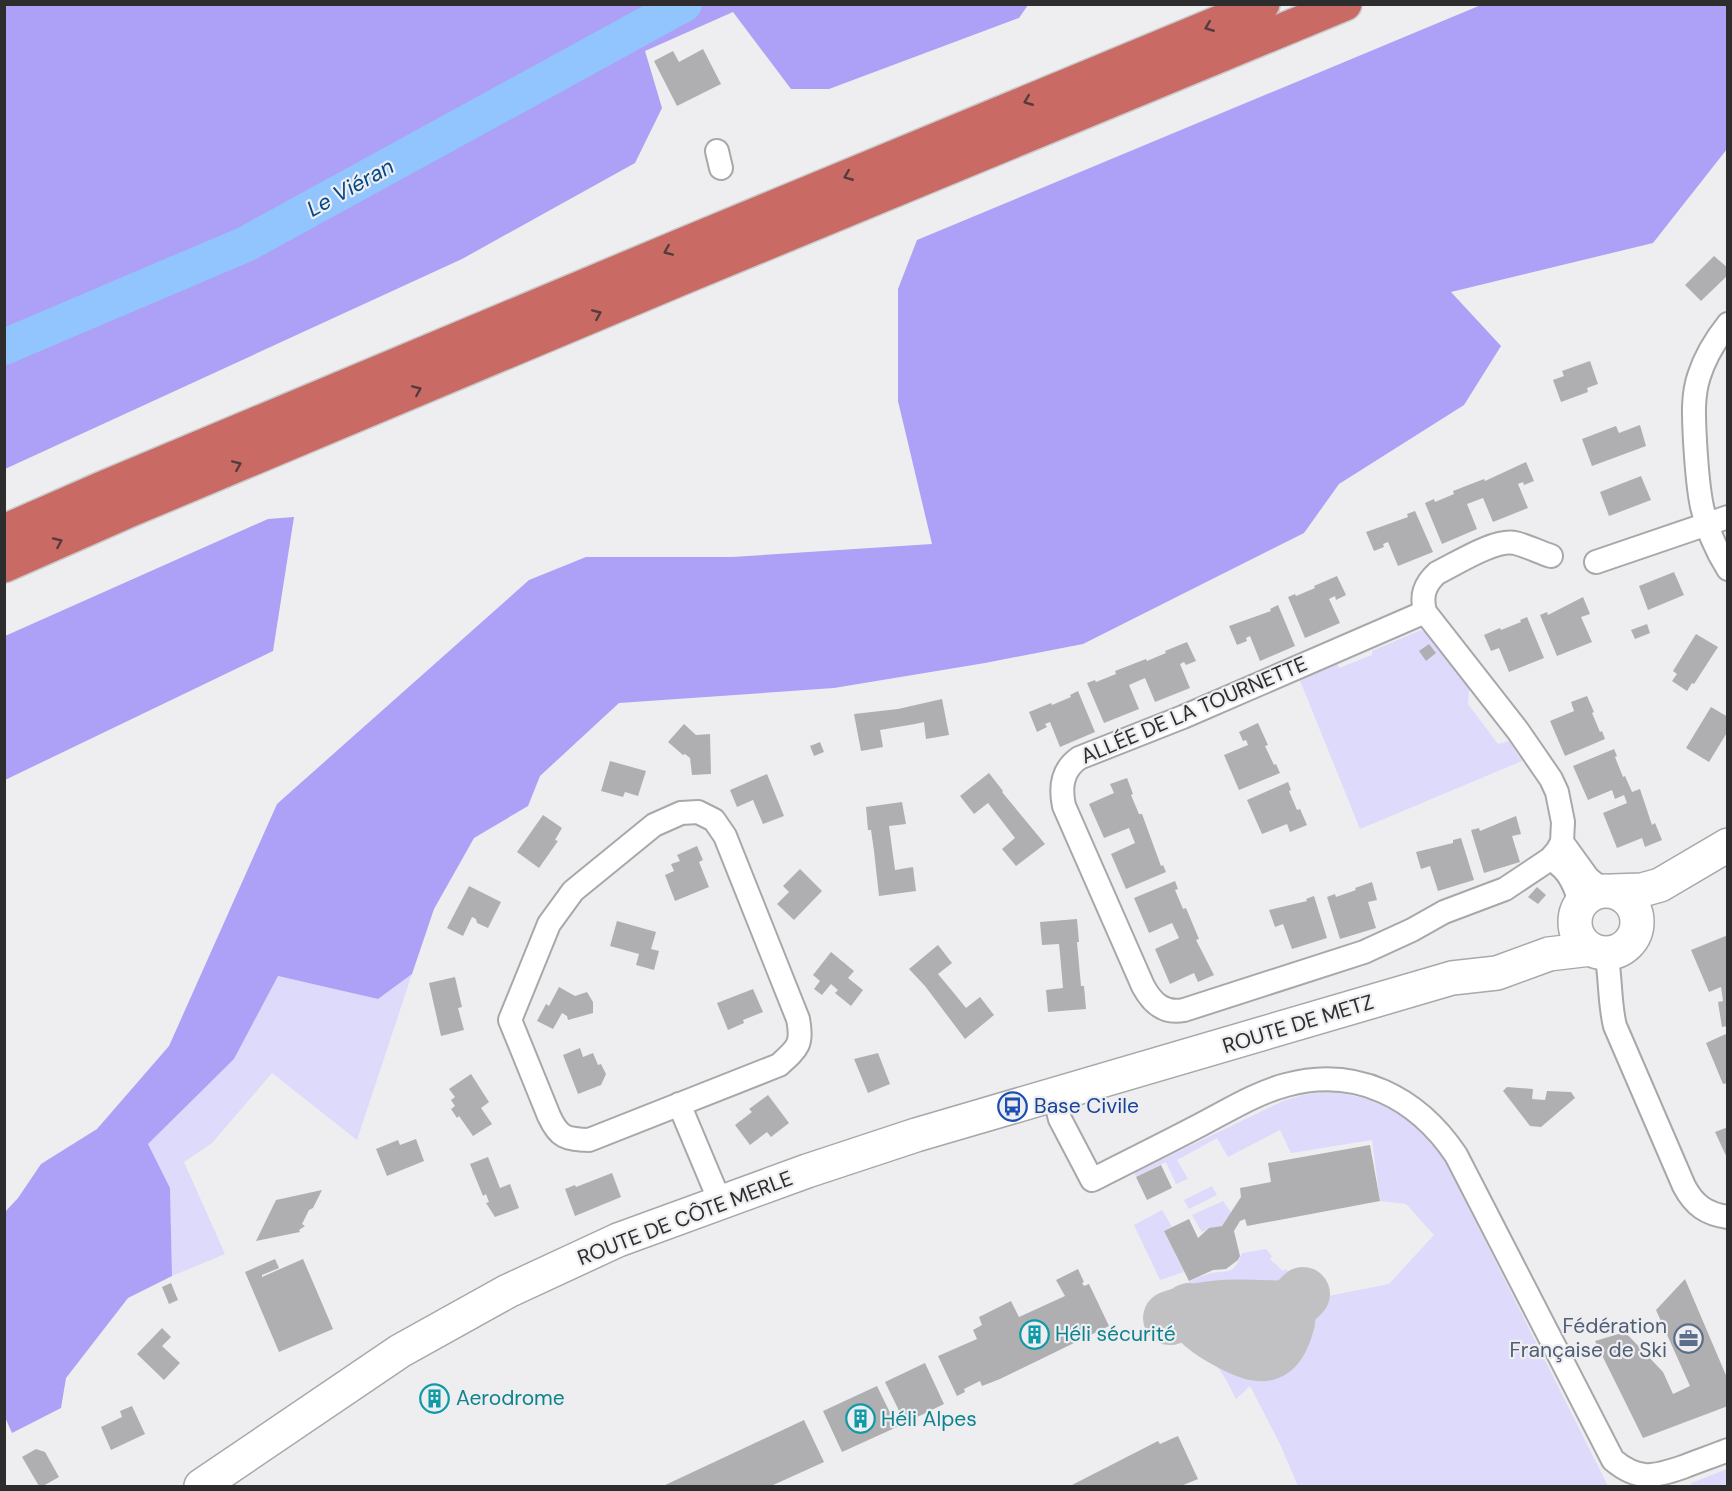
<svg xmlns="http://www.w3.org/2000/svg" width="1732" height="1491" font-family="'DM Sans',sans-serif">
  <rect width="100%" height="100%" fill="#eeedf0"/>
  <path fill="#dddafc" d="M1421 630 1428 633 1469 689 1468 704 1498 744 1509 741 1522 761 1360 829 1299 678 1335 659 1339 668 1372 655V651Z
    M412 974 357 1140 272 1073 212 1143 184 1162 225 1254 172 1276 170 1188 148 1144 234 1059 278 976 378 999Z
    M1323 1092C1374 1094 1411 1114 1442 1155L1608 1486H1298L1280 1444 1250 1386 1236 1399C1220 1365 1208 1354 1181 1330 1215 1328 1251 1396 1286 1351 1293 1342 1294 1331 1297 1321 1299 1314 1304 1307 1308 1300L1389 1284 1434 1235 1406 1204 1380 1201 1372 1140 1291 1153 1280 1130 1228 1157 1217 1138 1177 1160 1188 1179 1176 1184 1166 1162 1136 1177 1134 1173 1283 1101 1303 1095Z
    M1212 1186 1217 1195 1189 1209 1184 1200Z
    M1223 1201 1231 1212 1222 1226 1209 1228 1202 1232 1192 1215Z
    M1162 1210 1172 1227 1164 1231 1184 1272 1160 1280 1134 1225Z
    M1266 1249 1272 1256 1270 1259 1283 1271 1286 1269 1298 1286V1291L1294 1295 1174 1301 1164 1295C1178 1288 1194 1278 1208 1274 1227 1269 1233 1278 1242 1253Z
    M1218 1315 1234 1317 1235 1330 1261 1336 1265 1319 1269 1318C1275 1332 1264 1345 1249 1343 1237 1341 1219 1331 1212 1320L1213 1317Z
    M1727 1469V1486H1692L1691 1483Z"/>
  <path fill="#aca1f6" d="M4 5 5 4 1028 5 1019 18 829 89H791L733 12 645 51 662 108 635 163 462 259 5 469Z
    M1481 5H1727V149L1653 243 1451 292 1501 346 1464 405 1339 484 1304 533 1083 644 985 663 834 688 619 703 540 776 528 806 474 838 434 909 412 974 378 999 278 976 234 1059 148 1144 170 1188 172 1276 128 1298 66 1378 61 1408 12 1433 4 1415 5 1212 18 1198 41 1164 97 1129 169 1046 277 804 529 580 586 557H732L932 544 898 401V289L917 240Z
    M294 517 273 651 5 780V636L268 519Z"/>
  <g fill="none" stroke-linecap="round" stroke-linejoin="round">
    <path stroke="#92c4fd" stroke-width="36" d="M4 347 246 244 684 4"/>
    <path stroke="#c1c0c2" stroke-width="54" d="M1189 1310C1200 1327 1216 1336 1233 1345 1264 1361 1278 1358 1288 1322 1289 1318 1288 1312 1290 1308 1293 1303 1299 1298 1303 1294
      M1170 1318C1211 1302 1248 1307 1290 1308"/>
  </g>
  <path fill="#afafb1" d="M703 49 721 84 677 106 654 61 673 51 679 62Z
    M1714 256 1728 268V275L1701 301 1685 285Z
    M1590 361 1598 384 1587 388 1588 392 1561 402 1553 380 1564 376 1562 371Z
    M1640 425 1646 446 1592 466 1582 439 1616 426 1619 433Z
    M1526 462 1534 481 1524 485 1523 482 1518 484 1528 508 1493 522 1483 498 1467 504 1477 529 1442 544 1425 503 1434 499 1435 502 1454 494 1453 491 1484 479 1485 481Z
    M1641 476 1651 500 1609 516 1600 492Z
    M1415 511 1433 552 1398 566 1388 542 1383 544 1384 547 1374 551 1366 532 1408 517 1407 514Z
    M1674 572 1684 595 1648 610 1639 586Z
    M1337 576 1346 595 1336 600 1335 596 1329 599 1340 623 1305 638 1288 597 1295 594 1296 596 1315 588 1314 586Z
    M1583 597 1590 614 1581 617 1592 642 1557 656 1540 615 1547 612 1548 615Z
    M1278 605 1295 646 1260 661 1250 636 1246 638 1247 641 1237 645 1229 626 1271 611 1270 609Z
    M1527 617 1544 658 1509 672 1499 648 1491 651 1484 635 1500 628 1501 630 1521 622 1520 620Z
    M1647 624 1650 633 1635 639 1631 630Z
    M1696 634 1718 647 1694 684 1692 683 1687 691 1672 681 1677 674 1673 671Z
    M1187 642 1196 661 1186 665 1184 662 1180 664 1190 688 1155 702 1145 678 1129 685 1139 709 1104 723 1087 683 1095 680 1096 682 1116 674 1115 671 1146 659 1147 661 1166 653 1165 651Z
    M1429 644 1436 653 1426 661 1419 651Z
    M1078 691 1095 732 1060 747 1050 722 1045 724 1047 727 1037 732 1029 712 1051 703 1052 705 1071 697 1070 695Z
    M1587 696 1594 712 1592 713 1600 732 1602 731 1605 739 1565 756 1550 721 1574 711 1571 702Z
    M942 699 949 735 926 739 924 722 915 724 880 730 883 747 861 751 854 714 898 709Z
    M1711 707 1728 717V731L1709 762 1686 748Z
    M1258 723 1268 745 1265 746 1274 765 1276 764 1280 773 1239 790 1224 755 1248 745 1246 740 1243 741 1239 732Z
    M684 724 696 735 710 734 711 774 692 775 690 758 685 754 683 755 668 742Z
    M820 742 824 752 814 756 810 746Z
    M1614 749 1617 756 1615 757 1623 777 1625 776 1632 792 1640 789 1652 825 1655 823 1662 840 1645 847 1642 838 1617 848 1603 813 1627 803 1624 795 1615 799 1612 790 1588 800 1573 766Z
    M610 761 646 771 638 796 625 792 623 797 601 791Z
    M989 773 1003 791 1002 792 1045 844 1016 866 1002 849 1015 838 988 803 974 814 960 796Z
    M767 774 784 816 763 824 753 800 737 807 730 790Z
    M1127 778 1133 794 1131 795 1139 814H1142L1161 866 1163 865 1166 872 1126 889 1111 854 1135 843 1129 828 1104 838 1089 804 1114 793 1110 784Z
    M1288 782 1291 790 1289 791 1297 810 1300 809 1307 825 1290 832 1287 824 1262 834 1247 800Z
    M902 802 906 824 889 826 895 870 913 867 916 891 879 896 874 851 871 830H868L866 807Z
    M543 815 562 828 555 840 558 841 539 868 517 852Z
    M1516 816 1521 834 1512 836 1520 862 1484 873 1471 830 1479 828 1480 831Z
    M1461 838 1474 880 1438 891 1430 866 1421 869 1416 852 1453 843V840Z
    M697 846 703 860 699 862 709 887 675 901 665 875 674 871 671 864 680 861 677 855Z
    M800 869 822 891 794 920 777 904 789 892 783 886Z
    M1175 881 1178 889 1175 890 1183 909 1186 908 1199 939 1196 940 1214 975 1198 982 1194 973 1170 984 1155 949 1179 938 1172 923 1149 933 1134 898Z
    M1372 882 1377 900 1368 902 1376 928 1340 939 1327 897 1335 894 1336 897 1356 890 1355 888Z
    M469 886 501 902 488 928 477 923 476 919 472 917 463 936 447 928Z
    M1537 887 1546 895 1538 904 1528 897Z
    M1314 896 1327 938 1292 949 1283 924 1275 927 1269 910 1307 901 1306 899Z
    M1077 919 1079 942H1077L1081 986H1084L1086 1009 1048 1012 1046 990 1063 988 1060 954 1059 944 1042 945 1040 922Z
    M617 921 656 932 651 949 659 951 654 970 636 965 639 954 610 946Z
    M1728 935V1026L1722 1027 1718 1002 1723 1001 1721 987 1709 992 1691 950Z
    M938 945 952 963 938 974 953 992 966 1008 980 997 994 1015 965 1039 925 986 909 969Z
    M831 952 854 971 848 978 863 990 851 1006 835 993 838 990 831 984 822 995 814 989 820 981 813 975Z
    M455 977 462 1007 458 1008 464 1030 441 1036 429 983Z
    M559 987 575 996 587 992 593 1002V1013L568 1020 567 1016 562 1013 553 1029 537 1021 546 1004 549 1006Z
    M753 989 763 1012 743 1020 744 1023 728 1030 717 1003Z
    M1728 1033V1083L1723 1084 1706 1043Z
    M580 1048 583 1057 593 1053 598 1065 601 1064 606 1074 601 1085 578 1094 563 1055Z
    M878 1053 890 1084 868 1093 854 1059Z
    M471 1074 489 1102 481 1108 492 1124 473 1136 459 1116 457 1118 451 1109 455 1106 451 1100 455 1097 449 1089Z
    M1507 1087 1533 1089 1532 1099 1545 1100 1547 1091 1571 1092 1575 1098 1541 1127 1530 1126 1503 1091Z
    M768 1095 789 1123 771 1137 767 1132 750 1145 735 1125 752 1112 749 1109Z
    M1728 1127V1160L1715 1132Z
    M416 1139 424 1161 387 1176 376 1149 398 1140 400 1145Z
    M1370 1145 1380 1201 1247 1226 1245 1219 1240 1221 1234 1231 1240 1256 1238 1260 1226 1269 1213 1270 1189 1281 1164 1231 1189 1219 1198 1238 1209 1228 1222 1226 1241 1197 1240 1188 1271 1182 1268 1163Z
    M488 1157 500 1188 510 1184 519 1208 495 1217 486 1203 489 1202 486 1194 483 1196 470 1164Z
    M1161 1165 1172 1188 1147 1200 1136 1177Z
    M612 1173 621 1197 575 1216 565 1189 575 1185 576 1187Z
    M322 1190 313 1208 309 1210 302 1224 305 1226 299 1230 300 1232 256 1241 276 1200Z
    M275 1259 279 1268 262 1275V1277L303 1259 333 1329 279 1352 245 1272Z
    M1078 1269 1084 1282 1082 1283 1084 1286 1089 1284 1109 1326 1000 1379 982 1386 980 1381 964 1389 965 1392 957 1396 938 1356 977 1339 973 1330 982 1325 979 1317 1011 1301 1019 1317 1065 1296 1056 1280Z
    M1685 1279 1728 1380V1406L1643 1438 1595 1341 1625 1332 1663 1372 1673 1394 1690 1386 1656 1310Z
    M171 1283 178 1300 169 1304 162 1287Z
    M162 1328 171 1337 162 1346 180 1363 164 1380 137 1354Z
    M925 1363 944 1404 905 1423 885 1382Z
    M877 1386 897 1427 842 1452 823 1411Z
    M439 1392 442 1398 431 1403 428 1397Z
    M132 1406 145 1434 111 1450 101 1427 122 1417 120 1411Z
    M804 1420 824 1462 771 1486H663Z
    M1178 1436 1198 1479 1181 1486H1070L1158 1441 1160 1444Z
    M36 1449 45 1452 59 1477 43 1486H39L22 1457Z"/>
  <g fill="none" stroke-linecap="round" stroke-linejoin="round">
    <defs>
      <path id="street" d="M717 151 721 168
        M1728 324C1716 339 1705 357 1699 376 1692 397 1694 419 1695 441 1698 492 1700 524 1728 569
        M1596 562 1728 517
        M1425 612 1183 717 1079 758C1062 770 1060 787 1064 806L1143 986C1152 1003 1164 1014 1184 1010L1364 952 1412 930 1444 912 1505 889 1550 859 1557 851 1562 842 1563 822 1557 792 1551 779 1518 731 1425 612C1421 596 1424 585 1437 573 1456 564 1494 539 1515 543 1527 546 1539 552 1551 556
        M698 812 714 820 725 836 798 1019C803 1044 798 1048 779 1065L589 1140C566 1139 559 1138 549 1116L510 1020 549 924 573 891 654 825 681 813Z
        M1562 842 1588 878 1604 891
        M1559 865C1571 874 1576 890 1581 904
        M1606 953C1611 977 1609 1002 1615 1026L1684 1186C1694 1205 1706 1214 1728 1217
        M1054 1095 1060 1119 1092 1180C1129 1161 1166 1143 1202 1124 1229 1110 1256 1093 1286 1085 1356 1066 1417 1097 1456 1155L1613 1460C1638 1481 1654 1477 1683 1467 1698 1461 1713 1456 1728 1450
        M679 1104 721 1204"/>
      <path id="secondary" d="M1612 891 1642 890 1660 885 1728 845
        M1575 922a31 31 0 1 1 62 0a31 31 0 1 1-62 0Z
        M201 1486 400 1351 508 1291 618 1240 807 1171 916 1135 1452 978 1497 973 1549 954 1591 949"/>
      <path id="highway" d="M4 531 102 488 684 244 1263 4
        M4 566 131 510 683 278 1345 4"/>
    </defs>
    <use href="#street" stroke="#a8a7aa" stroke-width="26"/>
    <use href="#secondary" stroke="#a8a7aa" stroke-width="36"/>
    <use href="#highway" stroke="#c8c8c9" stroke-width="36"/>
    <use href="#street" stroke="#fff" stroke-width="22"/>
    <use href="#secondary" stroke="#fff" stroke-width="33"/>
    <use href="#highway" stroke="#ca6a64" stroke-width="33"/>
  </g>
  <defs><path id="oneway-chevron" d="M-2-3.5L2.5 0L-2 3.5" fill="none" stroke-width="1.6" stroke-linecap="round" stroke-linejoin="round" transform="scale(1.5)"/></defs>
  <g stroke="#543c3c">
    <use href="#oneway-chevron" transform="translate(1209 27) rotate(158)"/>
    <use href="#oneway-chevron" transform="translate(1028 101) rotate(158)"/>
    <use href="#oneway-chevron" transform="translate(848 176) rotate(158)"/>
    <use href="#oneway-chevron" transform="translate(668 251) rotate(157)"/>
    <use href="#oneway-chevron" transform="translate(597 314) rotate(-23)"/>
    <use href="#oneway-chevron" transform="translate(417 390) rotate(-23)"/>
    <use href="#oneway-chevron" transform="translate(237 465) rotate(-23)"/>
    <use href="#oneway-chevron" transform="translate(58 542) rotate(-24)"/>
  </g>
  <defs>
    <symbol id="bus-ring" viewBox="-11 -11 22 22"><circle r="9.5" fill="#eeedf0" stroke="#1a4fb4" stroke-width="1.5"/><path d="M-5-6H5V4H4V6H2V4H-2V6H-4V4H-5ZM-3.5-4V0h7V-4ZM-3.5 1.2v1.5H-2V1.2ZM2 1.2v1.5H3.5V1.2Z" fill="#1a4fb4"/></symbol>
    <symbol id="building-ring" viewBox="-11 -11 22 22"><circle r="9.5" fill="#eeedf0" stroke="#0f9aa8" stroke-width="1.5"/><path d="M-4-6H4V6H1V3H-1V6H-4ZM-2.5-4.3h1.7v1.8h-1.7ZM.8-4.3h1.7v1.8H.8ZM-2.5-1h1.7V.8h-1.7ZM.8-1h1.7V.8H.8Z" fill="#0f9aa8"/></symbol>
    <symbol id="office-ring" viewBox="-11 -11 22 22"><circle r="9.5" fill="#eeedf0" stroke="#5c6f8a" stroke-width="1.5"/><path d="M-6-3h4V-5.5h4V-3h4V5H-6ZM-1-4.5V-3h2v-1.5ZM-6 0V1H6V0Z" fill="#5c6f8a"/></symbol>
  </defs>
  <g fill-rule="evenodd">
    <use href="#bus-ring" x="996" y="1090" width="33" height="33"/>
    <use href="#building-ring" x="1018" y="1318" width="33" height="33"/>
    <use href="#office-ring" x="1672" y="1322" width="33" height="33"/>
    <use href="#building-ring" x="418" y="1382" width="33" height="33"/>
    <use href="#building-ring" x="844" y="1402" width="33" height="33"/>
  </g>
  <g text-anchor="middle" stroke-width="4.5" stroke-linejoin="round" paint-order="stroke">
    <g font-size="21" fill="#2d2d2e" stroke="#eeedf0">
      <text transform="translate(1194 710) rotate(-23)" y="7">ALLÉE DE LA TOURNETTE</text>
      <text transform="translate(1298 1024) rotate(-17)" y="7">ROUTE DE METZ</text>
      <text transform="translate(685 1218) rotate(-21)" y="7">ROUTE DE CÔTE MERLE</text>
    </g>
    <g font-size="21" fill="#164399" stroke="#eeedf0" text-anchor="start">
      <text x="1034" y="1113">Base Civile</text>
    </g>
    <g font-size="21" fill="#4e5e75" stroke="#eeedf0" text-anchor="end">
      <text x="1667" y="1333">Fédération<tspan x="1667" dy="24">Française de Ski</tspan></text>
    </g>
    <g font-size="21" fill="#0d838f" stroke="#eeedf0" text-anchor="start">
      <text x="1055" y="1341">Héli sécurité</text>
      <text x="456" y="1405">Aerodrome</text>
      <text x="881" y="1426">Héli Alpes</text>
    </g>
    <g font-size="22" font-style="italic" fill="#014886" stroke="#eeedf0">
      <text transform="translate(350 187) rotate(-29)" y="8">Le Viéran</text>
    </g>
  </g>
  <rect width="1732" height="1491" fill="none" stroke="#2d2d2e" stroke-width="12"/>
</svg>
